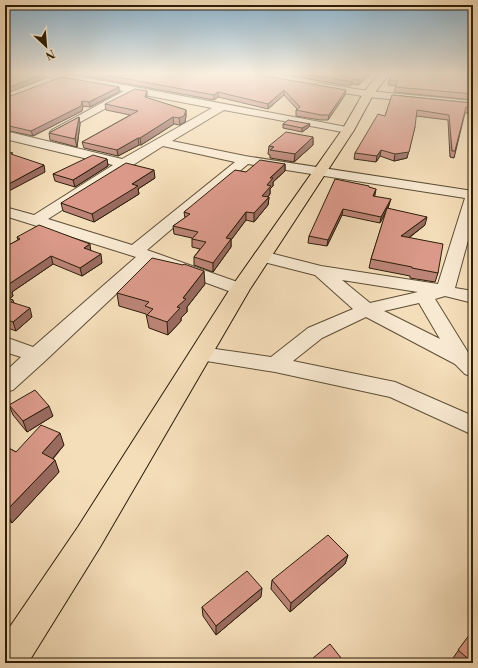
<svg xmlns="http://www.w3.org/2000/svg" width="478" height="668" font-family="'Libre Bodoni',serif">
  <rect width="100%" height="100%" fill="#f4ddb9"/>
  <filter id="stains"><feTurbulence type="fractalNoise" baseFrequency=".005" numOctaves="4"/><feColorMatrix values="0 0 0 0 .2 0 0 0 0 .09 0 0 0 0 .02 0 0 0 .5 -.17"/></filter>
  <radialGradient id="worn" r=".72"><stop offset=".6" stop-color="#630" stop-opacity="0"/><stop offset="1" stop-color="#630" stop-opacity=".3"/></radialGradient>
  <g fill="none" stroke-linecap="round" stroke-linejoin="round">
    <defs>
      <path id="street" d="M35 73H58L103 81 352 128 354 130 352 132 348 133 224 110 172 141 245 156 473 191V222L455 288 473 291V303L445 296 435 299 469 354 473 357V377L465 374 455 364 366 317 322 338 293 361 395 382 473 416V435L390 397 275 372 194 359 191 354 194 349 201 347 271 357 308 328 353 309 315 275 256 260 254 256 256 252 262 251 321 266 438 284 465 198 248 164 147 250 246 285 249 289 246 293 240 294 234 293 150 262 45 361 13 390 5 392V372L21 357 5 352V337L33 347 136 257 5 216V207L34 215 113 165 5 139V131L122 159 212 108 134 93 56 135 52 134 50 132 52 130 124 91 39 76ZM163 146 235 162 132 245 48 219ZM342 280 418 292 370 303ZM419 303 440 339 384 311Z
        M318 83 368 91 473 101V107L368 97 315 88 313 86Z"/>
      <path id="primary" d="M379 73H390L373 95 354 130 250 289 100 547 28 663H5V634L78 527 230 289 342 130 364 92Z"/>
    </defs>
    <use href="#street" stroke="#5e4e35" stroke-width="2"/>
    <use href="#primary" stroke="#2c1e09" stroke-width="2"/>
    <use href="#street" fill="#f8e9d2" fill-rule="evenodd"/>
    <use href="#primary" fill="#f4ddb9" fill-rule="evenodd"/>
  </g>
  <path fill="#bb8476" stroke="#2c1e09" d="M69 73H248L345 95 328 120H320L296 116V110L297 109 284 95 268 109 218 97 214 100Z
    M274 73H373L358 85 352 84 350 86Z
    M473 76V100L394 92 396 86 388 85 389 80Z
    M119 87V92L90 107 83 106 82 111 33 136 5 130V98Z
    M392 95 473 103 472 113H465L454 158 450 157 448 120 416 116 407 158 394 161 380 156 376 162 354 159 355 153 385 116Z
    M147 97V98L186 110V116L185 122 180 125 174 124 141 145H139L118 156 84 148 82 142 130 115 106 110 105 104Z
    M79 117 80 124 77 147 50 140 49 133Z
    M283 124H310L309 127 302 132 283 128Z
    M313 137V145L294 162 270 158V155L268 154 269 146Z
    M107 159 108 166 75 187 55 181 53 174Z
    M285 164V171L273 182V186L270 189V194L268 197H269L268 205 254 222 246 220 231 240V247L213 272 194 265V257L200 249 192 247V238L174 234 173 226 185 218 184 212 246 172Z
    M155 178 138 189 139 194 94 222 63 211 61 203Z
    M369 187 375 195 374 196 389 205 388 208 425 225 409 238 438 273 435 282 410 278V276L369 268 371 259 387 210 380 223 342 215 327 246 308 243 309 236Z
    M17 237 91 250 102 263 82 276 53 264 12 292 13 296 9 299 13 300 14 303 32 317 16 331 5 327V247L18 240Z
    M205 284 187 307V312L181 318V321L168 335 149 328 146 314 119 306 117 293Z
    M9 405 53 416 27 432 13 415Z
    M64 445 53 459 59 472 12 523 5 518V446L16 452Z
    M348 555 345 564 290 612 271 589 272 580Z
    M261 597 216 635 203 616 202 607Z
    M473 630V663H458L453 658Z"/>
  <path fill="#996b60" stroke="#2c1e09" d="M45 73 46 78 5 94V89Z
    M367 73H373L358 85V80Z
    M353 79 352 84 350 86 351 82Z
    M119 87V92L90 107 89 102Z
    M284 90V95L268 109V104Z
    M346 90 345 95 328 120 329 115Z
    M147 91V97L146 103 145 97Z
    M218 92V97L214 100V95Z
    M82 101 83 106 82 111 33 136 31 131Z
    M186 110V116L185 122 180 125 179 118Z
    M79 117 80 124 77 147 75 139Z
    M173 117 174 124 141 145 140 138Z
    M310 124 309 127 302 132V128Z
    M415 127 407 158 394 161 395 154Z
    M313 137V145L294 162 295 154Z
    M138 138 139 145 118 156 117 150Z
    M381 150 380 156 376 162 377 156Z
    M107 159 108 166 75 187 73 180Z
    M285 164V171L273 182V186L270 189V194L262 204V196L270 178Z
    M44 165 45 172 7 192 6 194 5 191V186Z
    M154 170 155 178 138 189 139 194 94 222 92 214 132 184Z
    M376 189 375 195 372 202 373 196Z
    M269 197 268 205 254 222V213Z
    M391 199 389 205 380 223 381 217Z
    M343 209 342 215 327 246 328 240Z
    M246 212V220L231 240V247L213 272V263L226 238Z
    M427 217 425 225 399 245 401 236Z
    M90 244 91 253 84 248Z
    M101 254 102 263 82 276 80 268Z
    M51 256 53 264 12 292 13 296 5 302V291L6 286Z
    M204 271 205 284 187 307V312L181 318V321L168 335 167 322 183 298Z
    M30 308 32 317 16 331 13 322Z
    M49 406 53 416 27 432 23 421Z
    M60 433 64 445 47 465 42 453Z
    M55 460 59 472 12 523 6 511Z
    M348 555 345 564 290 612 291 603Z
    M262 588 261 597 216 635V626Z"/>
  <path fill="#da9989" stroke="#2c1e09" d="M5 73H45L5 89Z
    M95 73H248L346 90 329 115H321L296 110 300 107 284 90 268 104 218 92 214 95Z
    M302 73H367L358 80 353 79 351 82Z
    M392 73H453L473 76V94L395 87 398 81 389 80Z
    M62 77 119 87 89 102 82 101 81 106 31 131 5 125V98Z
    M135 89 147 91 145 97 186 110 184 116 179 118 173 117 140 138H138L117 150 82 142 138 111 105 104Z
    M392 95 473 103V108L466 107 455 151H452L449 115 417 110 415 127 409 152 395 154 381 150 377 156 355 153 378 114 385 116Z
    M79 117 75 139 49 133Z
    M288 120 310 124 302 128 283 124Z
    M286 132 313 137 295 154 270 150 274 147 269 146Z
    M5 151 13 153 11 154 44 165 5 186Z
    M93 155 107 159 73 180 53 174Z
    M260 160 285 164 270 178H273L267 185 271 186 262 196 269 197 254 213 246 212 226 238 231 239 213 263 194 257 206 242 192 239 198 232 173 226 190 214 184 212 235 170 246 172Z
    M126 163 154 170 132 184 138 186 92 214 61 203Z
    M335 179 369 186V187L376 189 373 196 391 199 381 217 343 209 328 240 309 236Z
    M387 208 427 217 401 236 443 244 438 273 412 268V267L371 259Z
    M39 225 90 244 84 248 101 254 80 268 51 256 6 286 10 287 5 291V247L20 239 17 237Z
    M152 258 183 265 184 264 204 271 183 298 186 299 177 307 180 308 167 322 147 315 153 309 145 306 149 302 117 293Z
    M5 297 13 300 11 302 30 308 13 322 5 319Z
    M35 390 49 406 23 421 9 405Z
    M41 425 60 433 42 453 55 460 6 511 5 510V446L16 452Z
    M328 535 348 555 291 603 272 580Z
    M247 571 262 588 216 626 202 607Z
    M473 630V663L458 650Z
    M330 644 345 663H307Z"/>
  <linearGradient id="sky" x2="0" y2="1"><stop stop-color="#8ab6d4"/><stop offset="0.44" stop-color="#faf0e0"/><stop offset="1" stop-color="#faf0e0" stop-opacity="0"/></linearGradient>
  <rect width="478" height="167" fill="url(#sky)"/>
  <rect width="478" height="668" fill="none" stroke="#f4ddb9" stroke-width="20"/>
  <rect x="6" y="6" width="466" height="656" fill="none" stroke="#2c1e09" stroke-width="2"/>
  <rect x="10" y="10" width="458" height="648" fill="none" stroke="#2c1e09"/>
  <g transform="translate(46 46) rotate(154)" stroke="#f8e9d2" stroke-width="3" paint-order="stroke">
  <path d="M0-3L7 15L0 10L-7 15Z" fill="#2c1e09"/>
  <text y="-6" font-size="11" font-weight="bold" text-anchor="middle" fill="#2c1e09">N</text>
  </g>
  <rect width="100%" height="100%" filter="url(#stains)"/>
  <rect width="100%" height="100%" fill="url(#worn)"/>
</svg>
